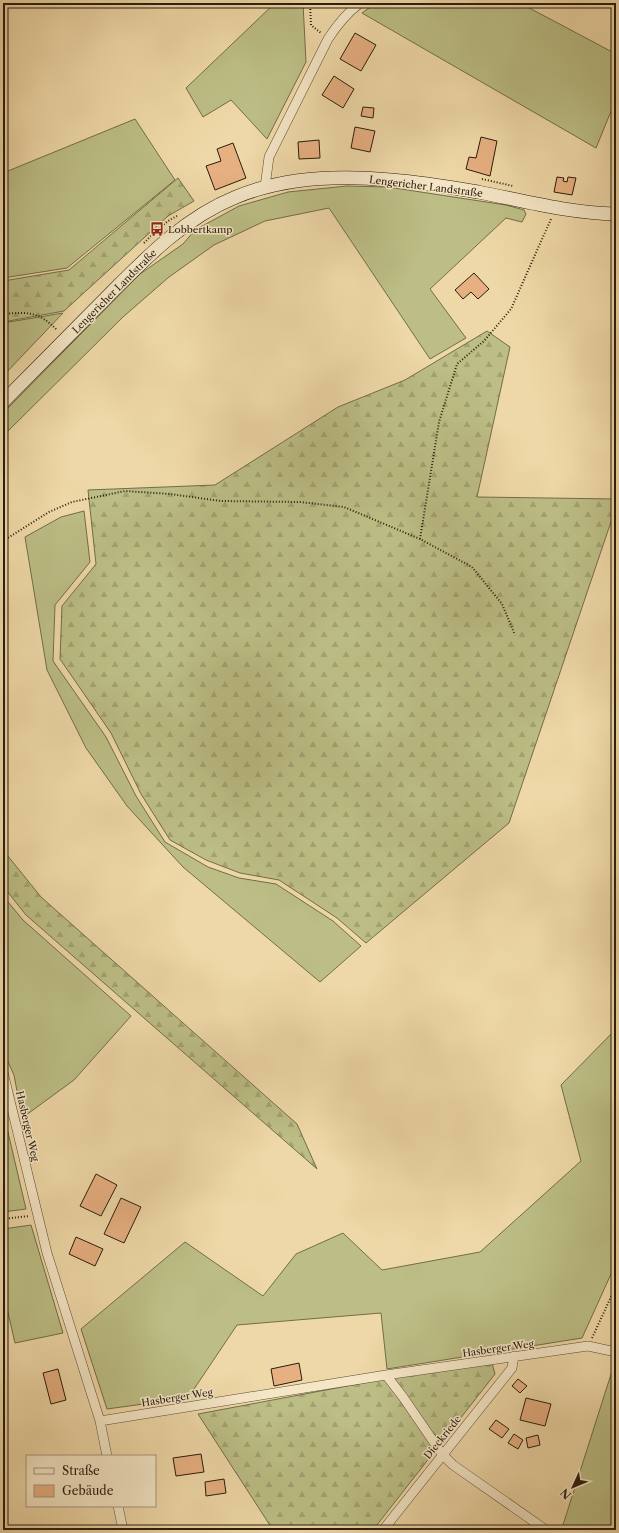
<svg xmlns="http://www.w3.org/2000/svg" width="619" height="1533" font-family="'Libre Caslon Text',serif">
  <defs>
    <pattern id="forest-firs" width="22" height="20" patternUnits="userSpaceOnUse"><rect width="22" height="20" fill="#bcbe85"/><path d="M5 1l3.5 6h-7zM16 11l3.5 6h-7z" fill="#a2a372"/></pattern>
  </defs>
  <rect width="100%" height="100%" fill="#efd8a7"/>
  <filter id="stains"><feTurbulence type="fractalNoise" baseFrequency=".005" numOctaves="4"/><feColorMatrix values="0 0 0 0 .2 0 0 0 0 .09 0 0 0 0 .02 0 0 0 .5 -.17"/></filter>
  <radialGradient id="worn" r=".72"><stop offset=".6" stop-color="#630" stop-opacity="0"/><stop offset="1" stop-color="#630" stop-opacity=".3"/></radialGradient>
  <path fill="#bcbe85" stroke="#726d4a" d="M275 3H303L306 62 267 139 231 100 203 117 186 88Z
    M376 3H520L616 54V99L596 148 362 13Z
    M135 119 175 180 67 268 3 278V173Z
    M347 186 388 187 506 205 524 210 526 214 522 222 506 218 430 289 466 338 430 359 329 208 265 221 214 245 169 277 123 317 3 436V413L140 274 183 244 195 230 239 206 288 192Z
    M63 313 3 376V323Z
    M84 511 90 562 55 605 53 661 106 737 136 796 165 842 208 867 239 878 276 884 333 921 361 946 320 982 183 867 127 806 86 748 47 670 25 537 61 517Z
    M3 896 23 920 131 1016 74 1080 22 1118 14 1075 3 1051Z
    M616 1029V1263L582 1338 387 1369 381 1313 237 1325 188 1398 107 1409 81 1329 185 1242 263 1296 296 1254 343 1233 382 1270 480 1252 581 1161 561 1085Z
    M3 1111 26 1209 3 1212Z
    M31 1225 63 1333 15 1343 3 1291V1229Z
    M613 1368 616 1370V1530H566L562 1528Z"/>
  <path fill="url(#forest-firs)" stroke="#726d4a" d="M178 178 194 201 168 216 64 311 3 322V281L69 270Z
    M487 331 510 347 477 497 616 499V507L509 823 366 943 337 918 279 880 240 873 206 860 170 840 141 794 111 733 60 659 62 606 96 564 88 490 215 485 338 407 405 380Z
    M3 850 41 897 297 1124 317 1169 26 915 3 886Z
    M491 1359 495 1374 373 1530H273L198 1414Z"/>
  <path fill="#e7b081" stroke="#291c0f" d="M355 33 376 45 361 71 340 59Z
    M334 76 354 89 343 108 322 95Z
    M363 107 374 108 373 118 361 116Z
    M355 127 375 131 370 152 351 148Z
    M481 137 497 141 490 176 466 169 469 157 476 158Z
    M319 140 320 158 299 159 298 142Z
    M233 143 246 178 215 190 206 166 221 161 217 149Z
    M557 177 564 178 563 181 567 182 568 177 576 178 572 195 554 192Z
    M474 273 489 289 478 299 471 292 463 299 455 290Z
    M96 1174 117 1185 101 1216 80 1206Z
    M121 1198 141 1207 124 1243 104 1234Z
    M76 1237 103 1249 95 1266 69 1254Z
    M299 1363 302 1380 274 1386 271 1369Z
    M58 1369 66 1400 51 1404 43 1373Z
    M518 1379 527 1386 520 1393 512 1386Z
    M526 1398 551 1404 545 1426 520 1420Z
    M496 1420 509 1429 502 1438 489 1429Z
    M514 1434 523 1440 518 1449 508 1443Z
    M538 1435 540 1445 528 1448 526 1438Z
    M201 1454 204 1472 176 1476 173 1458Z
    M224 1479 226 1493 206 1496 205 1482Z"/>
  <g fill="none" stroke-linecap="round" stroke-linejoin="round">
    <defs>
      <path id="street" d="M265 187 269 157 328 39C337 25 347 13 360 3
        M3 1072 47 1253 100 1421 107 1456
        M386 1375 403 1397 442 1454 453 1465 546 1530
        M100 1421 386 1375 588 1346 616 1352
        M118 1506 123 1530
        M383 1530 512 1368 514 1356"/>
      <path id="secondary" d="M3 402C35 370 67 337 99 305 140 264 181 219 236 197 284 177 340 175 391 180 420 182 449 187 478 192 524 201 569 213 616 214"/>
    </defs>
    <use href="#street" stroke="#5a4b35" stroke-width="10"/>
    <use href="#secondary" stroke="#291c0f" stroke-width="14"/>
    <path stroke="#291c0f" stroke-width="2" stroke-dasharray="1 2" stroke-linecap="butt" d="M310 3 311 25 321 33
      M482 179 513 186
      M144 243C154 233 164 222 177 216
      M3 314C28 312 38 311 57 330
      M420 539 439 422 457 364 484 341 511 309 551 219
      M3 541 49 512 72 502 125 491 170 494 221 501 300 502 344 507 420 539 472 567 502 604 515 635
      M3 1219 29 1216
      M592 1338 616 1286"/>
    <use href="#street" stroke="#f5e6c6" stroke-width="9"/>
    <use href="#secondary" stroke="#f5e6c6" stroke-width="13"/>
  </g>
  <defs>
    <symbol id="bus-bare" viewBox="-9 -9 18 18"><path d="M-5-6H5V4H4V6H2V4H-2V6H-4V4H-5ZM-3.5-4V0h7V-4ZM-3.5 1.2v1.5H-2V1.2ZM2 1.2v1.5H3.5V1.2Z" fill="#8f2418" stroke="#f5e6c6" stroke-width="2.5" paint-order="stroke"/></symbol>
  </defs>
  <g fill-rule="evenodd">
    <use href="#bus-bare" x="147" y="219" width="20" height="20"/>
  </g>
  <g text-anchor="middle" stroke-width="3" stroke-linejoin="round" paint-order="stroke">
    <g font-size="10" fill="#291c0f" stroke="#f5e6c6">
      <text transform="translate(426 186) rotate(7)" y="4">Lengericher Landstraße</text>
      <text transform="translate(114 291) rotate(-45)" y="4">Lengericher Landstraße</text>
      <text transform="translate(28 1126) rotate(77)" y="4">Hasberger Weg</text>
      <text transform="translate(498 1348) rotate(-8)" y="4">Hasberger Weg</text>
      <text transform="translate(177 1397) rotate(-9)" y="4">Hasberger Weg</text>
      <text transform="translate(442 1437) rotate(-51)" y="4">Dieckriede</text>
    </g>
    <g font-size="10" fill="#291c0f" stroke="#f5e6c6" text-anchor="start">
      <text x="168" y="233">Lobbertkamp</text>
    </g>
  </g>
  <rect width="619" height="1533" fill="none" stroke="#efd8a7" stroke-width="16"/>
  <rect x="4" y="4" width="611" height="1525" fill="none" stroke="#291c0f" stroke-width="2"/>
  <rect x="8" y="8" width="603" height="1517" fill="none" stroke="#291c0f"/>
  <rect x="26" y="1455" width="130" height="52" fill="#f5e6c6" stroke="#a3957d"/>
  <rect x="34" y="1468" width="20" height="6" fill="#f5e6c6" stroke="#a3957d"/>
  <text x="62" y="1475" font-size="12" fill="#291c0f">Straße</text>
  <rect x="34" y="1485" width="20" height="12" fill="#e7b081" stroke="#a3957d"/>
  <text x="62" y="1495" font-size="12" fill="#291c0f">Gebäude</text>
  <g transform="translate(573 1487) rotate(226)" stroke="#f5e6c6" stroke-width="3" paint-order="stroke">
  <path d="M0-3L7 15L0 10L-7 15Z" fill="#291c0f"/>
  <text y="-6" font-size="11" font-weight="bold" text-anchor="middle" fill="#291c0f">N</text>
  </g>
  <rect width="100%" height="100%" filter="url(#stains)"/>
  <rect width="100%" height="100%" fill="url(#worn)"/>
</svg>
